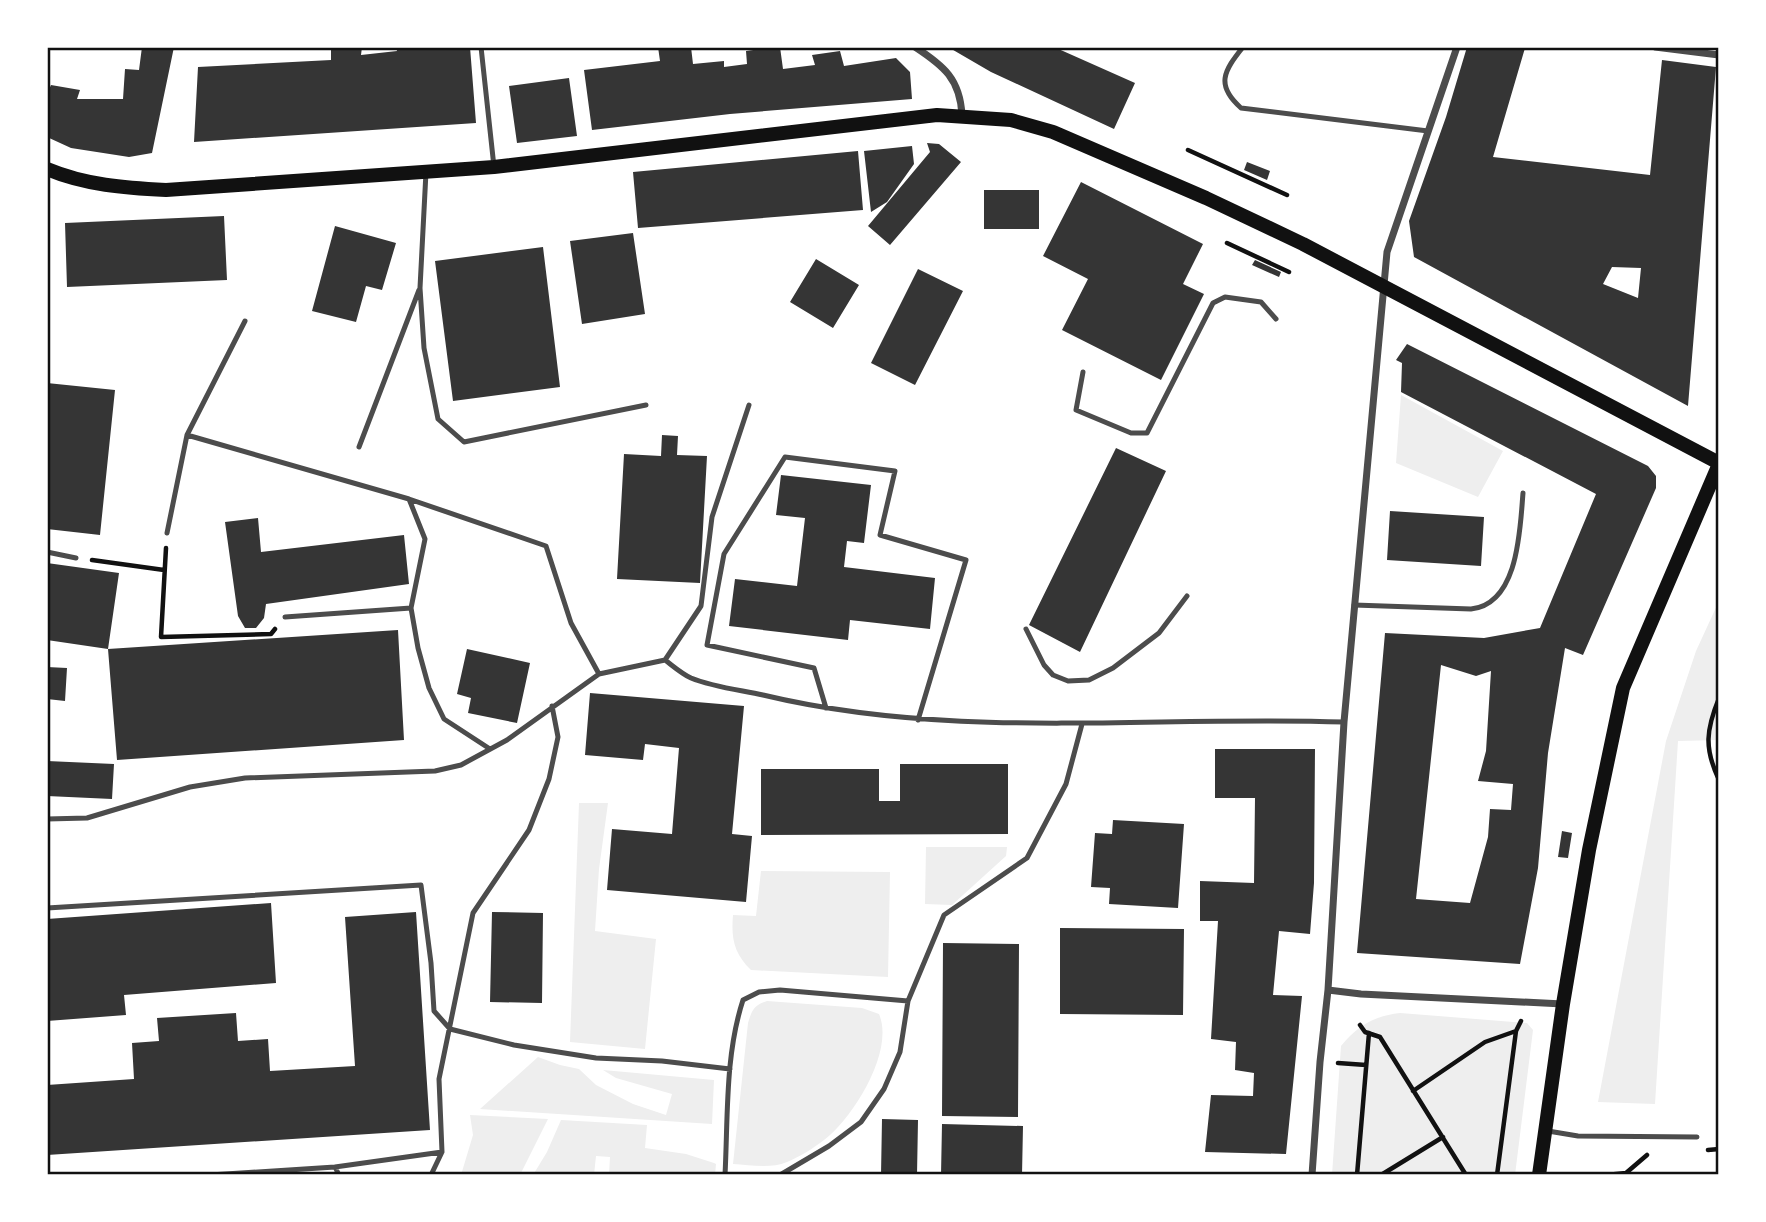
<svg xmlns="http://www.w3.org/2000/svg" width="1766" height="1222" font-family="Roboto,sans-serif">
  <rect width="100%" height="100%" fill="#fff"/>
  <path fill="#eee" d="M1401 395 1503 451 1478 497 1396 463Z
    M1719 601V740L1678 741 1655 1104 1598 1102 1666 741 1696 651Z
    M579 803H608L599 869 595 931 656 939 645 1049 570 1042Z
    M926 847H1007L1006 856 952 905 925 904Z
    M761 871 890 872 888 977 751 970C734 953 731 939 733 915L756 916Z
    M767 1001 862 1008 879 1014C895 1051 853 1118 824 1140 814 1148 799 1157 787 1162 771 1169 750 1165 733 1164L748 1023C752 1010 754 1005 767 1001Z
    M1400 1013 1527 1023 1533 1030 1515 1175H1332L1341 1046C1357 1026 1374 1016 1400 1013Z
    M538 1057 560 1065 579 1069 596 1085 633 1104 666 1115 672 1094 616 1078 603 1070 714 1080 712 1124 480 1109Z
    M470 1115 548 1119 520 1175H461L473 1135Z
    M561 1120 647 1125 645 1148 686 1154 714 1163 716 1164 715 1175H609L610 1157 596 1156 594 1175H533L547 1152Z"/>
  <path fill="#353535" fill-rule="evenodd" d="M142 47H174L152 153 129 157 71 148 47 137V94L51 85 80 90 77 99H123L125 69 139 70Z
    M331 47H362L361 55 397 51 396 47H470L476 123 194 142 198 67 331 60Z
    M658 47H691L693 64 724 61V67L747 64 746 51 775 47H780L783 69 815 65 812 55 840 51 844 66 896 58 910 72 912 99 730 114 592 130 584 70 660 61Z
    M948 47H1054L1135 83 1114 129 991 72Z
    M1467 47 1525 48 1493 157 1650 175 1662 60 1716 67 1688 406 1414 257 1409 221 1446 117ZM1612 267 1641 268 1638 298 1603 284Z
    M569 78 577 136 517 143 509 86Z
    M927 143 939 144 961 162 890 245 868 226 930 152Z
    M912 146 914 164 887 202 871 212 864 151Z
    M858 151 863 210 638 228 633 172Z
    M1247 162 1270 171 1267 180 1244 170Z
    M1081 182 1203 244 1183 284 1204 294 1161 380 1062 330 1088 279 1043 256Z
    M984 190H1039V229H984Z
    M224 216 227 280 67 287 65 223Z
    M335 226 396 243 382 290 366 286 356 322 312 311Z
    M633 233 645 314 582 324 570 241Z
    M543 247 560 387 453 401 435 261Z
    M816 259 859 285 833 328 790 302Z
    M1255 260 1281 272 1279 277 1252 265Z
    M918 269 963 291 915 385 871 363Z
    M1407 344 1648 466 1656 476V488L1583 655 1565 648 1548 753 1538 868 1520 964 1357 953 1385 633 1484 638 1540 628 1596 494 1401 392 1402 363 1396 360ZM1441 665 1476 676 1491 671 1486 751 1478 781 1513 784 1511 810 1490 809 1488 837 1470 903 1416 899Z
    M47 383 115 390 100 535 47 529Z
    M662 435 678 436 677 455 707 456 700 583 617 579 624 454 661 456Z
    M1116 448 1166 471 1080 652 1029 625Z
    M781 475 871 485 864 543 847 541 844 567 935 578 930 629 850 620 848 640 729 626 735 579 797 586 805 518 776 515Z
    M1390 511 1484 517 1481 566 1387 560Z
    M258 518 261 552 404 535 409 584 266 604 264 618 256 628H245L238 616 225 522Z
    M47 563 119 573 108 649 47 640Z
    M398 630 404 740 117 760 108 649Z
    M467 649 530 663 517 723 468 713 471 698 457 694Z
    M47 667 67 668 65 701 47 699Z
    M590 693 744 706 732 834 752 836 746 902 607 890 612 829 672 834 679 748 645 744 643 760 585 755Z
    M1215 749H1315L1314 883 1310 934 1279 931 1273 995 1302 996 1286 1154 1205 1152 1211 1095 1253 1096 1254 1073 1235 1070 1236 1042 1211 1039 1218 921H1200V881L1254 883 1255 798H1215Z
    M47 761 114 764 112 799 47 796Z
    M900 764H1008V834L761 835V769H879V801H900Z
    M1113 820 1184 824 1178 908 1109 904 1110 888 1091 887 1095 833 1112 834Z
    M1562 831 1572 833 1568 858 1558 857Z
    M271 903 276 983 124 995 126 1015 47 1021V919Z
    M416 912 430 1130 47 1155V1085L134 1079 132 1043 159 1041 157 1018 236 1013 238 1041 268 1039 270 1071 355 1066 345 917Z
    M492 912 543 913 542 1003 490 1002Z
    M1060 928 1184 929 1183 1015 1060 1014Z
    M943 943 1019 944 1018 1117 942 1116Z
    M882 1119 918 1120 917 1175H881Z
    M942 1124 1023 1126 1022 1175H941Z"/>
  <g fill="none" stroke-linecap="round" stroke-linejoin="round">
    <path stroke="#111" stroke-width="4.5" d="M1188 150 1287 195
      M1227 243 1289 272
      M166 548 161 637 271 634 275 629
      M92 560 164 570
      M1719 698C1706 730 1704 748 1719 780
      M1360 1025 1365 1032 1380 1037 1466 1175
      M1338 1063 1366 1065
      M1413 1091 1485 1042 1516 1031 1521 1021
      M1708 1150 1719 1149
      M1357 1175 1369 1033
      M1381 1175 1443 1137
      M1497 1175 1516 1031
      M1606 1175 1626 1173 1647 1155"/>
    <path stroke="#4c4c4c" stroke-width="5" d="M481 47 494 167
      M1243 47C1224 71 1215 85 1241 108L1428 131
      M426 172 420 288 424 348 438 419 464 442 646 405
      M1083 372 1076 410 1131 433H1147L1213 303 1225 297 1261 302 1276 319
      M187 435 409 499 546 546 571 623 599 674
      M359 447 419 290
      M409 499 425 539 411 608 418 648 429 688 444 719 490 749
      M167 533 187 435 245 321
      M47 552 76 558
      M1354 605 1471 609C1519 604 1520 528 1523 493
      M285 617 411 608
      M1026 629 1044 665 1053 675 1068 681 1089 680 1113 668 1159 633 1187 596
      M665 660 701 606 712 517 749 405
      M826 708 814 668 707 645 724 554 785 457 895 471 880 535 966 560 918 720
      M47 819 87 818 190 787 245 778 435 771 461 765 507 740 599 674 665 660C673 666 682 674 691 678 713 687 740 690 763 695 954 741 1151 715 1344 722
      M47 908 421 885 431 963 434 1011 450 1029 514 1045 596 1058 662 1061 730 1069
      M1548 1131 1578 1136 1697 1137
      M335 1167 442 1152
      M210 1175 335 1167 339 1175
      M431 1175 442 1152 439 1079 473 913 529 830 549 779 558 737 552 706
      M725 1175C728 1117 725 1055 743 1000L759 992 780 990 908 1001
      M780 1175 829 1146 861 1122 884 1089 900 1052 908 1001 944 915 1027 858 1066 784 1082 724"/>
    <path stroke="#4c4c4c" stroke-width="7" d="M915 47C944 66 960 79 962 115
      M1655 47 1719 55
      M1328 990 1361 994 1563 1004
      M1312 1175 1320 1062 1328 990 1344 722 1387 252 1457 47"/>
    <path stroke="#111" stroke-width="14" d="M47 169C85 185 125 188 166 190L494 167 937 115 1011 120 1053 132 1206 198 1303 244 1719 463
      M1539 1175 1563 1004 1589 850 1623 688 1719 464"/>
  </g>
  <rect width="1766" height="1222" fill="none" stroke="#ffffff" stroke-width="98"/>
  <rect x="49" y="49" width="1668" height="1124" fill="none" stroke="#111" stroke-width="2.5"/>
</svg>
